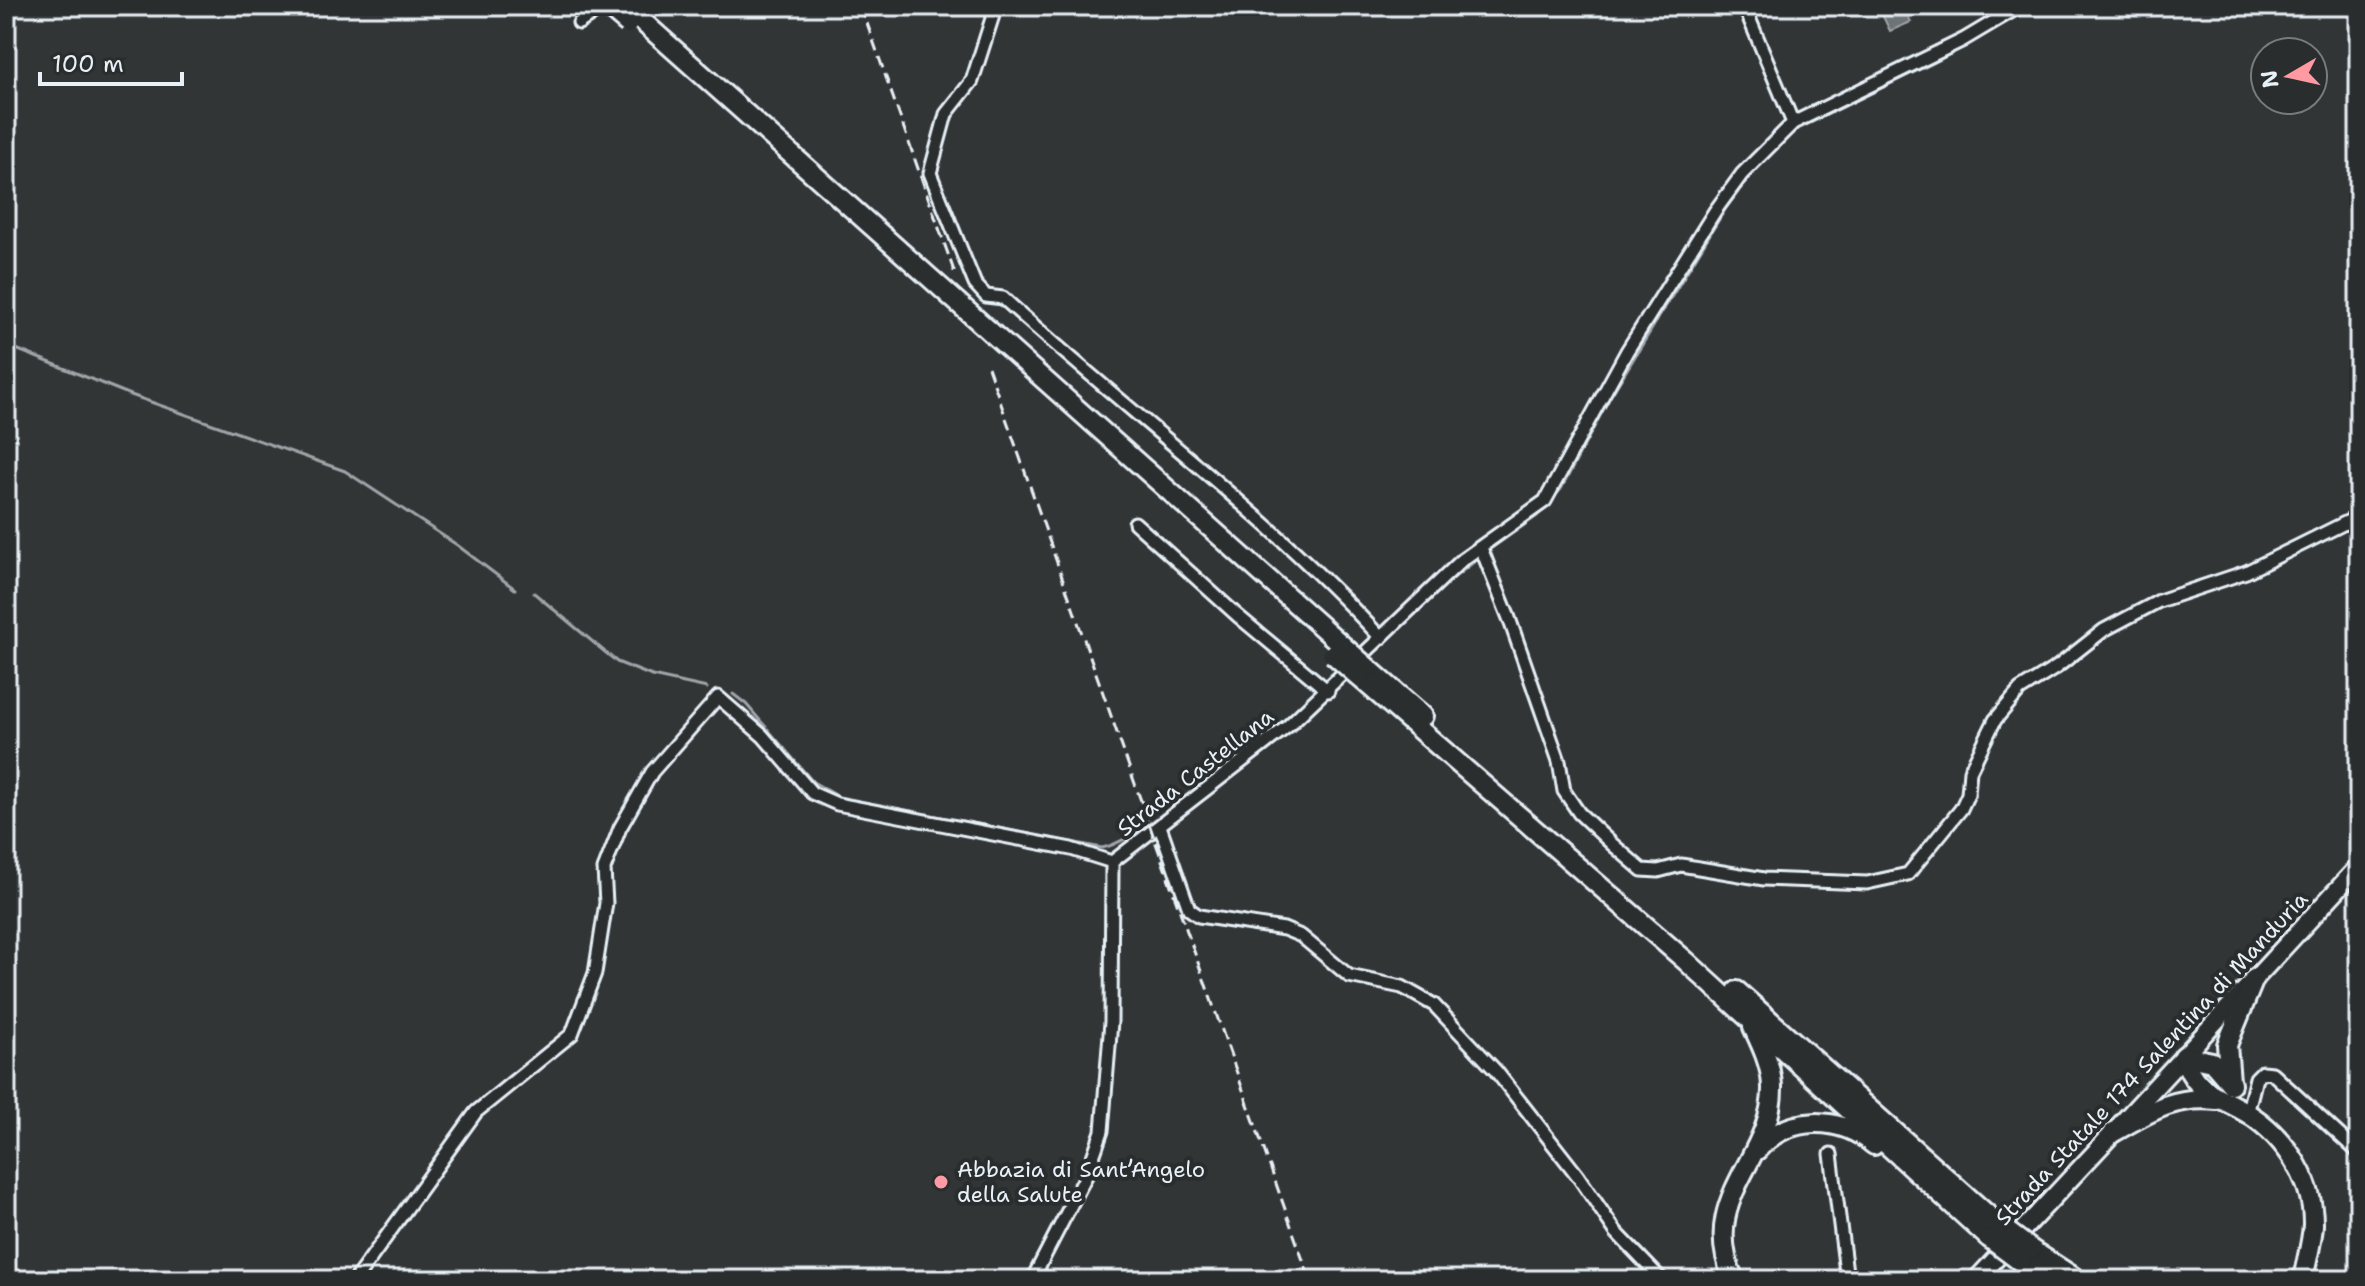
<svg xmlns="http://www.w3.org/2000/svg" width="2365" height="1286" font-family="'Shantell Sans',sans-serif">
  <rect width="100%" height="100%" fill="#323536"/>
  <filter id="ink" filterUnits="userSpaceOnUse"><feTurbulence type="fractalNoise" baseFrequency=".0125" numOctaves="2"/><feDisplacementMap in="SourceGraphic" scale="16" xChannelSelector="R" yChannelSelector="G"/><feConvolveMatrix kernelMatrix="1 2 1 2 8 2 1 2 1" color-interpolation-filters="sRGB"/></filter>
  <g filter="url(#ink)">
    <path fill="#6e7376" stroke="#9fa5aa" stroke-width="2" d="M1878 6H1903L1911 22 1890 31Z"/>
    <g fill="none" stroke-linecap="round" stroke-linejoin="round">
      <path stroke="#9fa5aa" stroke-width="3" d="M6 345 131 395 345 471 457 545 515 589
        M1486 552 1537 516 1561 489 1610 397 1726 208 1750 176 1792 132 1935 62 2036 6
        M534 593 617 662 652 676 707 688
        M1367 659 1446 584 1480 557
        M733 694 746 704 813 782 839 797 1102 848C1140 842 1258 740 1296 711"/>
      <defs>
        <path id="minor" d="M996 6 972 81 946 114 930 173 975 284 986 296 1003 298C1128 412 1266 513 1381 638
          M1744 6 1793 123
          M579 23 597 11 614 7
          M1135 523 1238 616 1328 691
          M1481 548 1509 618 1559 761 1564 791 1579 813 1612 844 1642 870 1658 871 1681 865 1764 879 1867 883 1908 874 1961 809 1968 794 1970 771 1995 720 2020 690 2057 667 2104 630 2159 601 2246 572 2359 516
          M1160 826 1189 909 1199 916 1284 929 1301 936 1349 976 1402 987 1434 1005 1496 1071 1578 1176 1616 1232 1662 1280
          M2247 1114 2256 1078 2262 1072 2272 1073 2359 1153
          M1831 1154 1847 1280
          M355 1280 476 1112 572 1034 595 973 606 903 604 869 620 828 652 772 718 697 763 736 812 793 837 804 1071 849 1112 862
          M1032 1280 1087 1174 1102 1131 1111 1022 1112 862 1288 726 1462 560 1545 501 1627 351 1715 211 1742 174 1793 123 1963 40 2020 6"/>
        <path id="secondary" d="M2120 1125 2359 866"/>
        <path id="primary" d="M1976 1280 2114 1132"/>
        <path id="trunk" d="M625 6 1343 646
          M1368 668 1423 716
          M1359 677 1686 961 1989 1238
          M1737 991 2000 1226
          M2230 1081 2227 1045 2254 979
          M2231 1084 2212 1062 2184 1056C2192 1089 2213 1094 2240 1109 2281 1131 2314 1177 2313 1225 2312 1243 2306 1262 2303 1280
          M2114 1132C2149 1112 2175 1095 2217 1100
          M1757 1150C1788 1115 1839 1115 1874 1145
          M2032 1250 2078 1280
          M2021 1262 2051 1280
          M1734 1280C1696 1198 1774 1159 1772 1086 1771 1065 1762 1046 1753 1027"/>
      </defs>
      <use href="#minor" stroke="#e8f1f8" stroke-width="17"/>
      <use href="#secondary" stroke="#e8f1f8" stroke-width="22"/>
      <use href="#primary" stroke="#e8f1f8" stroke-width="22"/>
      <use href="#trunk" stroke="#e8f1f8" stroke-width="24"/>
      <use href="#minor" stroke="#2a2d2e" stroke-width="11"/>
      <use href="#secondary" stroke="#2a2d2e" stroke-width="16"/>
      <use href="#primary" stroke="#2a2d2e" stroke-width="16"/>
      <use href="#trunk" stroke="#2a2d2e" stroke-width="18"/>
      <path stroke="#e8f1f8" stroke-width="3" stroke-dasharray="12 6" stroke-linecap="butt" d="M861 6 955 274
        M988 367 1310 1280"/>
      <defs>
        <path id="trunk-bridge" d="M607 6 628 24
          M1343 646 1368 668
          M1333 654 1359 677
          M2000 1226 2032 1250
          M1989 1238 2021 1262"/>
      </defs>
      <use href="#trunk-bridge" stroke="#e8f1f8" stroke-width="24" stroke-linecap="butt"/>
      <use href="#trunk-bridge" stroke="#2a2d2e" stroke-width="18"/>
    </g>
  </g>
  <circle fill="#ff9aa2" stroke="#2a2d2e" stroke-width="3" cx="941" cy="1182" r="8"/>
  <g text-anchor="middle" stroke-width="8" stroke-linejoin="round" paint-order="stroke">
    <g font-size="22" fill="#e8f1f8" stroke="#2a2d2e">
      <text transform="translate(1195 772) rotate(-38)" y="8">Strada Castellana</text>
      <text transform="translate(2151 1058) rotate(-47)" y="8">Strada Statale 174 Salentina di Manduria</text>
    </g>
    <g font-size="22" fill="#e8f1f8" stroke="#2a2d2e" text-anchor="start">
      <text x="957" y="1177">Abbazia di Sant’Angelo<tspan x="957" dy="25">della Salute</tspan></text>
    </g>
  </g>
  <rect width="2365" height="1286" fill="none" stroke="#2a2d2e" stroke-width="32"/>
  <rect x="16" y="16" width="2333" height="1254" fill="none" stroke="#e8f1f8" stroke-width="3" filter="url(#ink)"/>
  <g transform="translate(2289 76) rotate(261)"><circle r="38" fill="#2a2d2e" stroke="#767b7f" stroke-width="2"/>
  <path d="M0-6L14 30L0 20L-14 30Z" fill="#ff9aa2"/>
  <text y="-12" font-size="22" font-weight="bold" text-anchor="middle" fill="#e8f1f8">N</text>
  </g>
  <path d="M40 72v12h142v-12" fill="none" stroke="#e8f1f8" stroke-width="4"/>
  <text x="52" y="72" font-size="24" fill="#e8f1f8" stroke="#2a2d2e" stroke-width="6" paint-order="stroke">100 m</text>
</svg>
